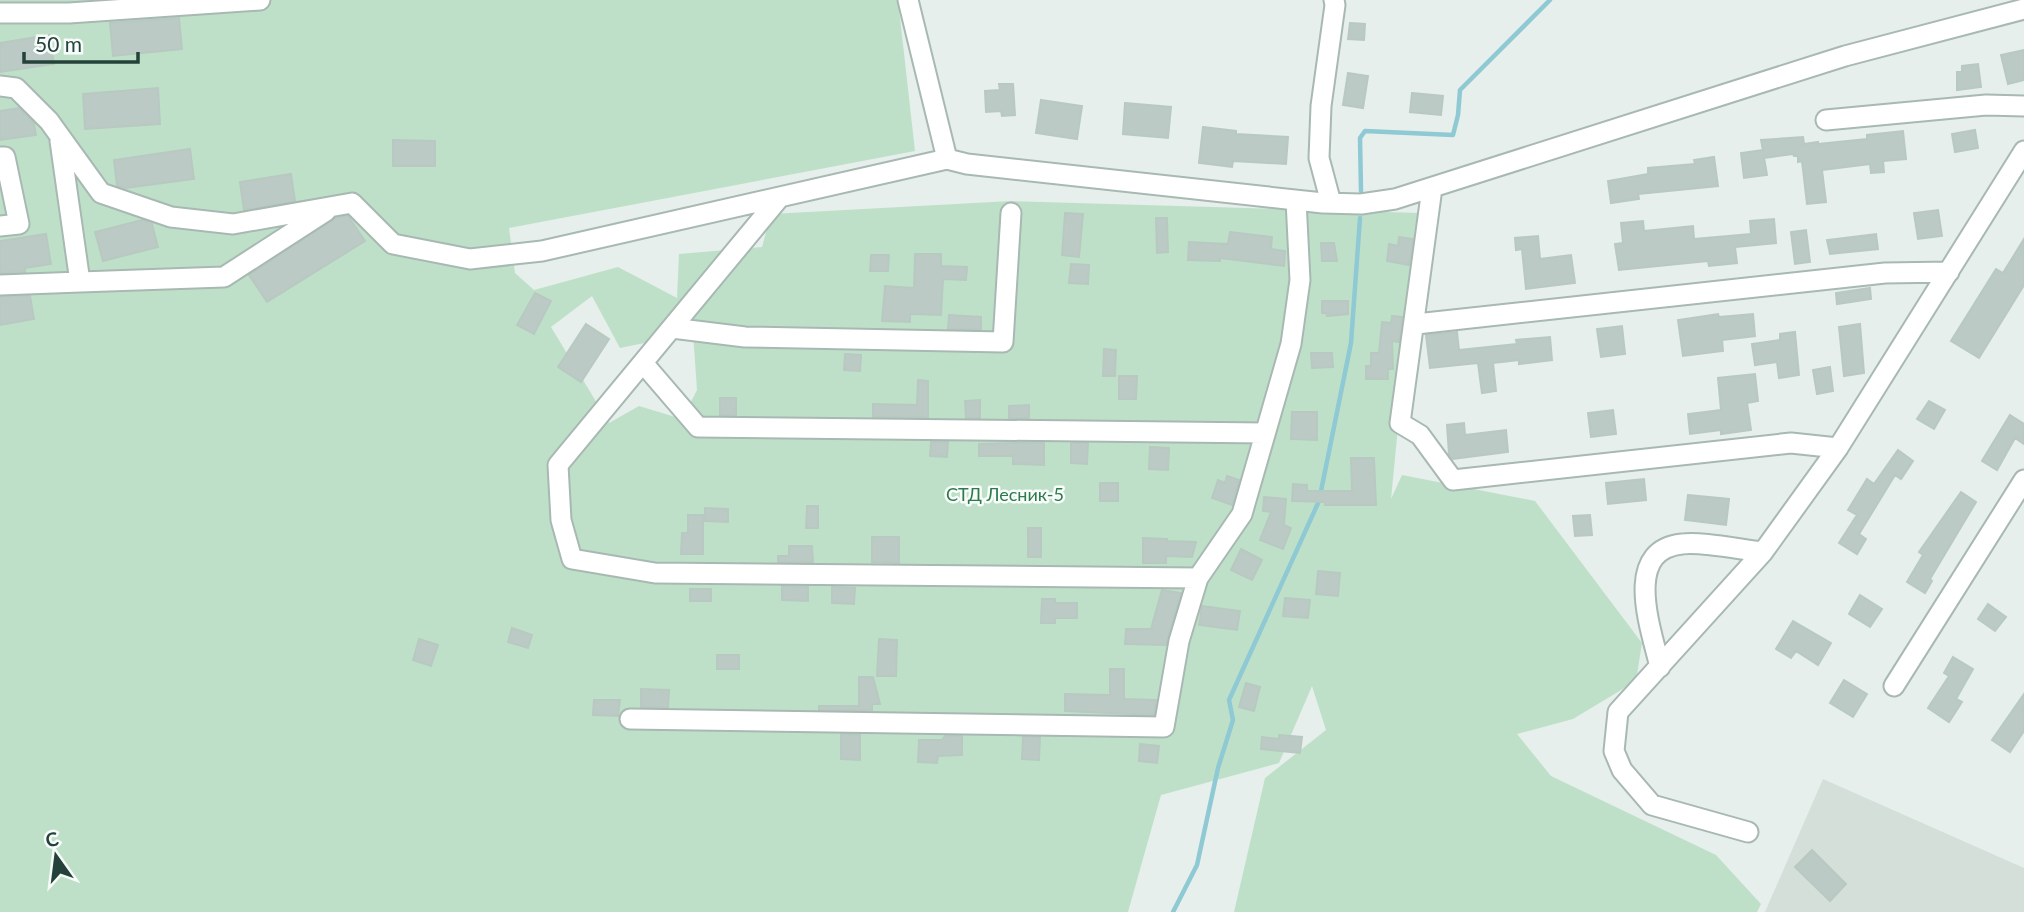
<svg xmlns="http://www.w3.org/2000/svg" width="2024" height="912" font-family="Lato,sans-serif">
  <rect width="100%" height="100%" fill="#e6efeb"/>
  <path fill="#d4dfda" d="M1823 779 2024 868V912H1765Z"/>
  <path fill="#bfe0c8" fill-rule="evenodd" d="M0 0H898L915 151 509 228 515 273 534 290 618 267 677 298 679 254 762 247 771 214 1011 201 1419 213 1391 499 1402 475 1535 501 1642 643 1636 681 1573 719 1517 734 1551 776 1716 855 1761 904 1757 912H1234L1265 778 1326 730 1312 686 1279 763 1161 795 1128 912H0ZM592 296 620 348 693 333 697 390 682 419 639 406 609 423 551 327Z"/>
  <g fill="none" stroke-linecap="round" stroke-linejoin="round">
    <path stroke="#8ec9d4" stroke-width="4.5" d="M1361 191 1360 138 1365 131 1453 135 1458 115 1460 90 1550 0
      M1173 912 1197 865 1218 768 1233 720 1229 700 1319 501 1351 343 1360 218"/>
  </g>
  <path fill="#bbcac4" stroke="#b8c9c2" stroke-width="2" d="M179 18 182 49 113 56 110 23Z
    M1350 23 1365 24 1364 40 1348 39Z
    M49 35 54 64 0 72V43Z
    M2024 50V80L2008 84 2001 55Z
    M1978 64 1981 87 1957 90V72H1962V66Z
    M1348 73 1368 76 1363 108 1343 105Z
    M999 84H1013L1015 115 1002 116 1001 111 986 112 985 91 1000 90Z
    M158 88 160 124 85 129 83 94Z
    M1412 93 1443 96 1441 115 1410 112Z
    M1041 100 1082 106 1077 139 1036 133Z
    M1125 103 1171 107 1168 138 1123 134Z
    M19 108 34 124 36 135 0 140V111Z
    M1203 127 1236 131V134L1288 137 1286 164 1233 161 1232 167 1199 163Z
    M1975 130 1978 148 1955 152 1952 134Z
    M1903 131 1906 159 1883 161 1884 172 1871 173 1870 164 1822 170 1826 202 1807 204 1802 161 1798 162V156H1794L1793 154 1764 158 1767 175 1744 178 1741 153 1763 150 1761 140 1803 137 1804 144 1818 142V144L1867 139V135Z
    M393 140 435 141V166H393Z
    M190 149 194 179 126 188 117 186 114 160Z
    M1714 157 1718 186 1638 194 1639 199 1611 203 1608 181 1648 174V168L1695 164 1694 160Z
    M291 174 295 201 244 210 240 182Z
    M1938 210 1942 236 1918 239 1914 213Z
    M1065 213 1083 214 1079 257 1062 255Z
    M348 216 365 241 267 302 249 275 335 218Z
    M1156 218H1167L1168 252 1157 253Z
    M1774 219 1776 243 1735 247 1737 263 1709 266 1708 261 1619 270 1615 244 1623 243 1621 223 1643 221 1644 231 1693 226 1694 239 1751 234 1750 221Z
    M142 220 152 224 158 247 103 261 95 232Z
    M1806 230 1810 262 1795 264 1791 232Z
    M1230 232 1272 237 1271 249 1285 251 1284 266 1220 258V261L1188 260 1189 242 1228 244Z
    M46 234 51 264 25 268V272L0 273V241Z
    M1876 234 1878 249 1830 254 1827 240Z
    M1538 236 1540 259 1571 255 1575 283 1526 289 1522 249 1516 250 1515 238Z
    M1399 237 1413 239 1409 265 1387 261 1389 244 1398 246Z
    M2024 239V285L1979 358 1951 341 1996 269 2003 273Z
    M1321 243H1334L1337 261H1322Z
    M915 254H941V266L967 267 966 280 943 279 941 315 910 314V322L882 321 885 286 914 288Z
    M871 255H889L888 271H870Z
    M1071 264 1089 265 1088 284 1069 283Z
    M1870 288 1871 299 1837 304 1836 293Z
    M535 293 551 301 534 334 517 325Z
    M30 296 34 319 0 325V297Z
    M1322 301H1348V314L1327 316 1328 314 1322 313Z
    M1718 314 1719 317 1753 314 1755 336 1722 340 1723 351 1683 356 1678 320Z
    M949 315 981 317V329H948Z
    M1392 316 1402 317 1399 342 1392 341 1393 369H1388V379H1366V366H1371V353H1379L1382 322 1391 323Z
    M586 324 609 339 581 382 558 367Z
    M1860 324 1864 373 1844 376 1839 327Z
    M1622 326 1625 354 1601 357 1597 329Z
    M1457 332 1459 350 1517 344 1516 340 1550 337 1552 360 1519 364V360L1493 363 1496 391 1482 393 1478 363 1430 368 1426 335Z
    M1795 332 1799 375 1779 378 1777 362 1755 365 1752 344 1780 340V334Z
    M1104 349 1116 350 1115 376H1103Z
    M1311 353H1332L1333 367 1312 368Z
    M845 354 861 355 860 371 844 370Z
    M1830 367 1833 391 1817 394 1813 370Z
    M1755 374 1758 401 1747 403 1751 430 1721 434V430L1690 434 1688 414 1721 410 1718 378Z
    M1119 376H1137L1136 399H1119Z
    M918 380 928 381V417H873V404L917 405Z
    M720 398H736V415H720Z
    M980 400V418H966L965 401Z
    M1929 401 1945 410 1934 429 1917 419Z
    M1029 405V418H1009V406Z
    M1613 410 1616 434 1591 437 1588 413Z
    M1292 412H1317V440L1291 439Z
    M2010 415 2024 424V444L2015 438 1997 470 1982 461Z
    M1464 423 1465 435 1506 430 1508 452 1453 459 1449 454 1447 425Z
    M931 442H948L947 457 930 456Z
    M1013 443H1044V465L1013 464V456H979V444Z
    M1071 443H1088L1087 464 1071 463Z
    M1150 447 1169 448 1168 470 1149 469Z
    M1898 450 1913 461 1901 479 1895 475 1859 534 1866 539 1857 554 1839 543 1857 515 1848 510 1867 479 1874 484Z
    M1351 458H1374L1376 505H1325V502L1292 501 1293 484 1307 485V491H1352Z
    M1227 476 1239 480 1232 505 1212 498 1218 480 1225 483Z
    M1644 479 1646 500 1608 504 1606 483Z
    M1100 483H1118V501H1100Z
    M1961 492 1976 502 1930 579 1932 581 1925 593 1907 582 1923 555 1919 552Z
    M1688 495 1729 499 1726 525 1685 520Z
    M1264 497 1286 499 1284 525 1291 528 1283 549 1260 540 1271 512 1263 511Z
    M807 506H818V528H806Z
    M705 508 728 509V522L705 521Z
    M688 515H703V554H681L682 533H688Z
    M1590 515 1592 535 1575 536 1573 516Z
    M1028 528H1041V557H1028Z
    M872 537H899V563L872 562Z
    M1143 538 1167 539V541L1196 542 1192 557 1166 556V563H1143Z
    M789 546H812L813 562H778V556H789Z
    M1241 549 1262 560 1252 580 1231 570Z
    M1318 571 1340 573 1338 596 1316 594Z
    M782 586 808 587V601L782 600Z
    M832 587 855 588 854 604 832 603Z
    M690 589H711V601H690Z
    M1162 590 1181 593 1166 645 1125 644 1126 629H1151Z
    M1860 595 1882 609 1870 627 1849 614Z
    M1285 598 1310 600 1308 618 1283 616Z
    M1042 599H1055V603H1077V618H1055V623H1041Z
    M1988 604 2006 617 1995 631 1978 619Z
    M1202 606 1240 611 1237 630 1199 625Z
    M1793 621 1831 643 1818 665 1796 651 1791 658 1776 649Z
    M512 628 532 635 528 648 508 642Z
    M419 639 438 645 431 666 413 660Z
    M879 639 897 640 896 676H877Z
    M717 655H739V669H717Z
    M1953 657 1973 669 1956 699 1962 702 1949 722 1928 708 1949 676 1944 673Z
    M1110 669H1124V699L1156 700 1154 715 1065 711V694L1110 695Z
    M859 677H873L880 704H872V710H819V706H859Z
    M1844 680 1867 694 1853 717 1830 703Z
    M1246 683 1260 687 1254 711 1239 707Z
    M641 689 669 690 668 707H641Z
    M2024 694V731L2010 752 1992 740Z
    M594 700H620L618 716 593 715Z
    M841 734 860 735V760L841 759Z
    M1279 735 1302 737 1300 753 1261 749 1262 737 1279 739Z
    M945 736H962V755L938 756 937 763 918 762 919 740H942Z
    M1023 737H1040L1039 760 1022 759Z
    M1140 744 1159 746 1157 763 1139 761Z
    M1812 850 1846 884 1830 901 1795 867Z"/>
  <g fill="none" stroke-linecap="round" stroke-linejoin="round">
    <defs>
      <path id="minor" d="M908 0 947 159
        M0 13H69L260 0
        M0 86 16 88 49 121 101 193 171 217 233 224 352 203 393 244 470 259 542 251 947 159 967 164 1323 203 1361 204 1395 199 1845 56 2024 9
        M1826 120 1986 105 2024 106
        M0 157H5L19 224 0 226
        M1432 188 1400 423 1420 435 1453 480 1791 443 1838 448
        M780 197 558 465 561 520 572 559 655 573 1198 578 1242 514 1291 344 1300 280 1296 200
        M1331 203 1319 158 1321 106 1335 5 1334 0
        M80 282 224 277 326 211
        M0 285 80 282 60 141
        M1416 324 1885 273 1949 272
        M672 328 745 337 1003 342 1011 213
        M643 363 698 427 1265 433
        M1660 667C1651 629 1622 550 1682 544 1701 541 1742 550 1763 552
        M1894 686 2024 480
        M630 719 1164 727 1179 641 1198 578
        M1748 832 1652 805 1622 770 1614 751 1618 712 1763 552 1838 448 2024 151"/>
    </defs>
    <use href="#minor" stroke="#a8b8b2" stroke-width="23"/>
    <use href="#minor" stroke="#fff" stroke-width="19"/>
  </g>
  <g text-anchor="middle" stroke-width="5" stroke-linejoin="round" paint-order="stroke">
    <g font-size="18" fill="#2d7a4b" stroke="#f7fbf9">
      <text x="1005" y="501">СТД Лесник-5</text>
    </g>
  </g>
  <g transform="translate(56 856) rotate(346)" stroke="#f7fbf9" stroke-width="5" paint-order="stroke">
  <path d="M0-5L12 26L0 18L-12 26Z" fill="#24423a"/>
  <text y="-10" font-size="19" font-weight="bold" text-anchor="middle" fill="#24423a">С</text>
  </g>
  <path d="M24 52v10h114v-10" fill="none" stroke="#24423a" stroke-width="3.5"/>
  <text x="35" y="52" font-size="21" fill="#24423a" stroke="#f7fbf9" stroke-width="5" paint-order="stroke">50 m</text>
</svg>
